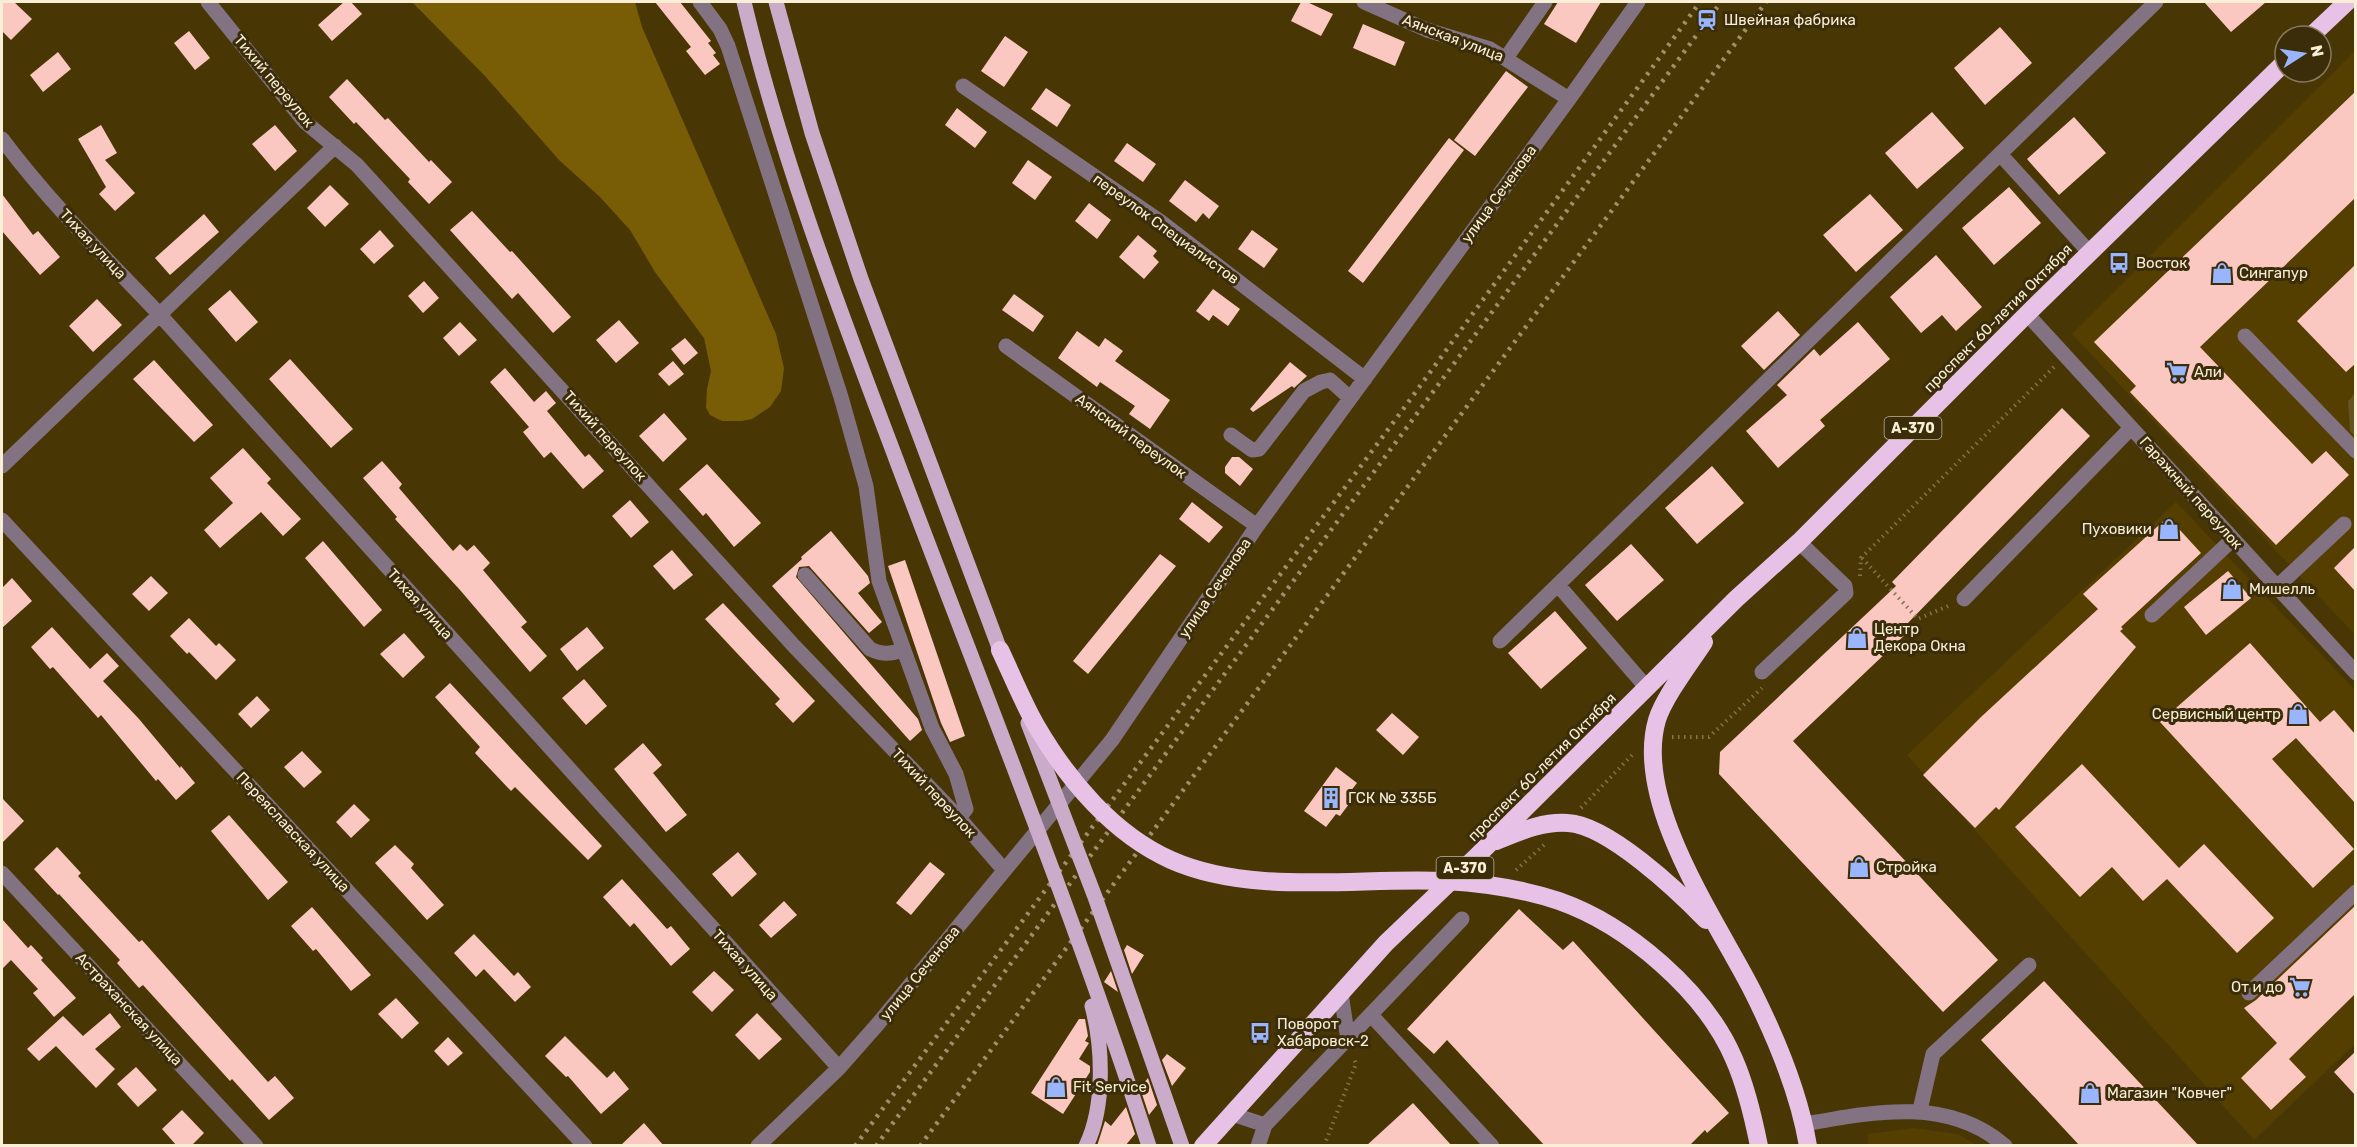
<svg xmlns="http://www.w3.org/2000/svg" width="2357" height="1147" font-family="Rubik,sans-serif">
  <rect width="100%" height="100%" fill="#483605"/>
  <path fill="#543f01" d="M2355 51V635L2072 334Z
    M2176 502 2355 690V1044L2254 1140 1907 755Z
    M1913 1128 1958 1134 1976 1145H1867L1868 1134Z"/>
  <path fill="#675320" d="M2355 393V436L2350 431 2348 401Z"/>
  <path fill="#785c06" d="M412 2H635L642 27 776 334 784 368 781 391 770 407 752 419 742 421H722L710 415 706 408 707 389 711 371 704 338 655 272 630 230 600 197 559 160 485 76Z"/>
  <path fill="#fbc8c1" d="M2 2H14L32 19 11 40 2 31Z
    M344 2H351L362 14 332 41 318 25Z
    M655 2H680L711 41 708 43 716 53 713 55 720 64 705 75 686 51 691 47Z
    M1301 2H1307L1333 14 1321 36 1291 21Z
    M1558 2H1601L1576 43 1544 24Z
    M2204 2H2266L2231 32Z
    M1363 24 1405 42 1395 66 1353 48Z
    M2000 27 2032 63 1985 105 1954 68Z
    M189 31 210 58 195 70 174 43Z
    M1005 36 1028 52 1004 87 981 71Z
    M58 52 71 69 43 92 30 75Z
    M1506 71 1528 87 1475 156 1454 140Z
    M347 79 385 120 388 118 429 162 431 160 452 182 429 204 408 182 410 179 356 122 354 124 329 97Z
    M1046 88 1071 105 1057 127 1031 109Z
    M2355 92V198L2200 347 2312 464 2326 451 2349 475 2276 545 2130 392 2136 386 2094 342Z
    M957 108 987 132 975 148 945 125Z
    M1932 112 1964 148 1917 189 1885 153Z
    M2074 117 2106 153 2059 195 2027 159Z
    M101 125 117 153 105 160 135 193 115 211 99 194 106 187 78 139Z
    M275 125 297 151 275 171 252 144Z
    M1449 138 1464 150 1363 283 1348 271Z
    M1127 143 1156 164 1143 182 1114 161Z
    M1028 160 1052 177 1035 200 1012 183Z
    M1185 180 1219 206 1209 219 1203 213 1196 222 1169 201Z
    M330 185 349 204 325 227 307 208Z
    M2009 187 2041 223 1994 265 1962 228Z
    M2 194 33 235 38 231 60 257 40 275 2 231Z
    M1870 194 1903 230 1856 272 1823 235Z
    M1089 203 1111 220 1097 239 1075 221Z
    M472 211 510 252 512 251 571 317 553 333 518 293 512 299 450 230Z
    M204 214 219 232 170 275 155 258Z
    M380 230 394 246 374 264 360 249Z
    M1252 230 1278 249 1264 268 1238 249Z
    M1138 235 1157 251 1153 256 1159 262 1144 279 1119 257Z
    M1936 255 1982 307 1956 331 1942 315 1921 333 1890 297Z
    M2355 265V364L2346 372 2297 321Z
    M424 281 439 298 423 313 408 296Z
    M1213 289 1240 309 1228 326 1213 315 1209 321 1196 311Z
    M230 290 258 322 236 342 208 309Z
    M1014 294 1044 316 1033 332 1002 310Z
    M97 299 122 325 93 352 69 326Z
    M1778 311 1800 335 1764 370 1741 346Z
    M619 320 639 343 616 363 596 340Z
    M460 322 477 340 459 356 443 338Z
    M1858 322 1890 359 1820 420 1825 426 1778 468 1746 431 1787 395 1777 385 1814 349 1820 356Z
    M1077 331 1099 347 1105 338 1123 351 1115 361 1170 400 1150 429 1129 414 1135 406 1100 382 1097 387 1058 358Z
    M685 338 698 353 684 365 671 349Z
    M290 359 353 429 331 448 269 379Z
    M154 360 213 425 194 442 133 379Z
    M673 361 684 374 669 386 658 374Z
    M1290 362 1307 376 1294 388 1292 386 1253 412 1250 409Z
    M505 368 534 402 546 391 556 403 547 411 585 457 589 454 604 471 583 489 551 452 544 458 523 432 529 427 490 382Z
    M2062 408 2090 436 1905 626 1909 631 1793 741 1998 960 1943 1012 1719 774 1720 752 1896 586 1892 582Z
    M664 413 687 439 663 462 639 436Z
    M243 448 271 479 267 483 301 519 283 536 261 512 220 548 204 530 233 503 210 478Z
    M1232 457H1239L1253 469 1240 486 1225 473V467Z
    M382 461 402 484 399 488 453 551 460 544 467 551 474 545 490 563 483 570 527 622 521 627 547 656 530 672 460 590 395 519 397 517 363 478Z
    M707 464 761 523 734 547 706 513 703 516 679 489Z
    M1712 466 1744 503 1697 544 1665 508Z
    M630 500 649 522 631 538 612 516Z
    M1192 502 1223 527 1209 543 1179 519Z
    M2168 517 2201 553 2121 627 2123 629 2120 631 2136 647 1999 810 1996 807 1975 828 1923 775 1981 717 2098 609 2083 594Z
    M831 531 868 576 870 583 858 593 882 622 869 633 809 566 799 567 796 577 918 719 922 730 910 741 772 586 802 559 801 557Z
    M323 541 382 610 364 627 305 558Z
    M1631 544 1664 580 1617 621 1585 585Z
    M2355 547V591L2334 568Z
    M672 550 693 575 674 590 653 566Z
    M1160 554 1176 566 1088 674 1073 661Z
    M905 560 965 736 950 742 941 723 888 566Z
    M2228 571 2251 598 2206 635 2184 607Z
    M151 576 168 593 149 611 132 594Z
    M12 578 32 601 2 628V588Z
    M723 603 815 701 793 723 775 704 780 699 705 619Z
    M1555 611 1587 648 1541 689 1508 653Z
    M189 618 216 646 219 643 236 660 216 680 189 652 187 654 170 636Z
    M52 627 90 669 107 653 119 666 103 681 139 719 180 768 181 766 195 783 176 800 158 779 156 781 101 715 98 718 53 667 50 669 31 647Z
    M587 627 604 648 577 671 560 649Z
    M404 633 425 657 403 678 380 654Z
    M2250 643 2320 722 2334 710 2355 734V803L2296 738 2272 759 2354 849 2313 888 2160 722Z
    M584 679 607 706 586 725 562 698Z
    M450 683 602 846 588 860 515 787 511 791 475 753 480 747 435 697Z
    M257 696 270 710 251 728 238 714Z
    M1392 713 1419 737 1403 755 1376 730Z
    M643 743 662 765 653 773 687 815 666 832 614 769Z
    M302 751 322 772 304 788 284 767Z
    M2082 764 2179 868 2204 844 2274 918 2237 953 2167 879 2143 901 2112 867 2080 897 2015 827Z
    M1336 767 1357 783 1347 796 1352 800 1340 816 1336 814 1326 827 1304 811Z
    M2 798 24 821 2 843Z
    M354 804 370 820 351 838 336 822Z
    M229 815 288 882 268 900 211 831Z
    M395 845 414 864 411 868 444 905 427 920 375 863Z
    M57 847 81 873 78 876 139 942 142 940 268 1082 275 1076 294 1098 269 1120 232 1079 230 1081 143 985 139 988 117 963 120 960 59 894 58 895 34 869Z
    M738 852 757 874 732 897 712 874Z
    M930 862 945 874 911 915 896 903Z
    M622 879 667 929 671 926 690 949 671 966 634 923 630 927 603 897Z
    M784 901 797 915 771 938 759 925Z
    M2355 906V994L2289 1059 2306 1077 2271 1110 2241 1078 2277 1043 2244 1008 2256 1000Z
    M312 907 371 975 351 991 316 949 313 951 291 926Z
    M1519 909 1563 950 1573 941 1729 1113 1707 1133 1705 1130 1689 1146H1545L1447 1040 1434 1054 1407 1029Z
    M2 919 28 948 31 945 43 958 41 960 76 998 54 1017 33 993 38 989 11 960 2 969Z
    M474 934 514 976 518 972 531 987 515 1002 484 969 476 977 454 953Z
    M1127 945 1144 955 1132 974 1124 950Z
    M714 971 734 990 712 1012 692 992Z
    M1111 971 1118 992 1104 982Z
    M2044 981 2199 1146H2080L1981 1040Z
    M396 998 419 1023 402 1039 378 1014Z
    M110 1013 121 1027 95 1049 115 1069 96 1088 56 1046 39 1061 27 1049 63 1016 83 1036Z
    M757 1013 782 1039 759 1060 735 1035Z
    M1079 1019H1085L1088 1036 1085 1041 1089 1043 1079 1059 1090 1066V1072L1063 1114 1031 1093Z
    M565 1036 607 1078 614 1071 629 1089 601 1114 568 1076 566 1077 545 1056Z
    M448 1037 463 1053 448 1066 434 1051Z
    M2355 1052V1095L2334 1072Z
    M1167 1054 1186 1068 1172 1086 1162 1060Z
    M136 1067 157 1090 138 1107 117 1084Z
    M1148 1078 1157 1105 1149 1115 1140 1088Z
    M1413 1103 1452 1146H1366Z
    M1126 1107 1135 1134 1125 1146H1097L1105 1121 1111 1126Z
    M182 1110 204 1133 191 1146H177L162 1129Z
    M644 1123 664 1146H620Z"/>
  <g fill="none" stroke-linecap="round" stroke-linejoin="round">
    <path stroke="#82724a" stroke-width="4" stroke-dasharray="1.5 4.5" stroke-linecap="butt" d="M1862 558 1918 619 1948 606
      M1860 576 1861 558 2054 367
      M1672 737H1709L1762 688
      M1581 808 1634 753
      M1516 870 1544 845
      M1324 1146 1356 1064 1354 1058"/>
    <path stroke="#837382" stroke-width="15" d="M208 2 305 122 357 165 794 646 959 818 1004 870
      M700 2 720 29 728 46 841 397 866 486 879 581 932 728 956 774 966 809 959 818
      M1364 2 1427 30 1490 49 1569 99
      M1506 58 1545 2
      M963 86 1161 222 1365 379
      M2 139C49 202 106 258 160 315L839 1068
      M2000 154 2090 253
      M2027 314 2356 673
      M2245 336 2356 451
      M1006 346 1257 526
      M1231 435 1252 450 1259 449 1304 391 1321 382 1330 380 1350 398
      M2 466 335 146
      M2 520 585 1146
      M805 575 870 649C883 655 890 654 903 650
      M1558 585 1647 688
      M2277 587 2344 524
      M1964 599 2131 428
      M2152 615 2233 539
      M1500 641 2156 2
      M1762 672 1846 593 1845 586 1799 542
      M2 873 256 1146
      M1341 993 1348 1040
      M2249 993 2356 892
      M1371 1015 1492 1146
      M1920 1110 1933 1054 2029 965
      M1232 1114 1265 1125
      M1805 1124C1872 1112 1948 1096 2005 1146
      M758 1146 839 1068 877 1025 1112 740 1257 526 1569 99 1638 2
      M1258 1146 1265 1125 1462 919"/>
    <path stroke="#cbabca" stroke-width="15" d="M776 2 812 133 861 279 1000 650"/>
    <path stroke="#e8c1e7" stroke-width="18" d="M2311 36 2347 2
      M1704 642C1691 662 1664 697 1657 720 1633 803 1717 921 1753 992 1777 1040 1799 1092 1808 1146
      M1496 841C1519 832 1542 821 1568 823 1608 825 1678 891 1706 920
      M1203 1146 1386 943 1476 857 1736 599 1799 542 2027 314 2285 62"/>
    <path stroke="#9e906b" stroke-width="4.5" stroke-dasharray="3 6" stroke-linecap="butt" d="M855 1146 1404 408 1700 2
      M876 1146 1721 2
      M920 1146 1766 2"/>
    <path stroke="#cbabca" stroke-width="15" d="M744 2C781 158 839 308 896 459 982 687 1074 914 1149 1146
      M1028 723 1095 897 1182 1146
      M1086 1146C1105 1107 1103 1047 1092 1006"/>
    <path stroke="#e8c1e7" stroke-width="18" d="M1000 650C1012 675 1023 703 1037 727 1068 780 1113 834 1171 860 1252 896 1358 877 1445 881 1482 883 1523 889 1559 901 1627 925 1705 991 1734 1059 1746 1086 1753 1116 1759 1146"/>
  </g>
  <defs>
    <symbol id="station-bare" viewBox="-9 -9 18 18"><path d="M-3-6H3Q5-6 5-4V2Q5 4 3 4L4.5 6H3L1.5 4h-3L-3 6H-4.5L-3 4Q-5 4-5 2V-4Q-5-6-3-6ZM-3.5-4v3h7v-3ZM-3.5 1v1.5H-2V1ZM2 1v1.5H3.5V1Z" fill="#99b5fd" stroke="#3b2d0a" stroke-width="2.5" paint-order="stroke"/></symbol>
    <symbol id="bus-bare" viewBox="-9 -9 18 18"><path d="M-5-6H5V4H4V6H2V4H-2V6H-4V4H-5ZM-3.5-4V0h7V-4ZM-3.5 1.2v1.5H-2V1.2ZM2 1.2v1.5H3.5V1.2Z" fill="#99b5fd" stroke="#3b2d0a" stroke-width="2.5" paint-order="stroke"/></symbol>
    <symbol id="shop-bare" viewBox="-9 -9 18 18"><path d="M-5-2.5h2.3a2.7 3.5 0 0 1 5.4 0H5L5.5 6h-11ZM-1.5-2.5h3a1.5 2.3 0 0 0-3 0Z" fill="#99b5fd" stroke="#3b2d0a" stroke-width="2.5" paint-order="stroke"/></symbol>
    <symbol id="supermarket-bare" viewBox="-9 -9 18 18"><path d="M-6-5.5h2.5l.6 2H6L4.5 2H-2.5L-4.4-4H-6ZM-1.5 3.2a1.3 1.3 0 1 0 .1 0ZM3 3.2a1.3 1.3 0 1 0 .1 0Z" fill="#99b5fd" stroke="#3b2d0a" stroke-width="2.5" paint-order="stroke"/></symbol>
    <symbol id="building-bare" viewBox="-9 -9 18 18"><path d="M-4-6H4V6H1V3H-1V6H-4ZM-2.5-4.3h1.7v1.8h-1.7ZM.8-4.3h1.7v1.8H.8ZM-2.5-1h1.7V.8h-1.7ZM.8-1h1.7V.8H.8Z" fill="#99b5fd" stroke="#3b2d0a" stroke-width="2.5" paint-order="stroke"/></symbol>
  </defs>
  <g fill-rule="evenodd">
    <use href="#station-bare" x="1692" y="5" width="30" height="30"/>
    <use href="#bus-bare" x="2104" y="248" width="30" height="30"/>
    <use href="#shop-bare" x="2207" y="258" width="30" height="30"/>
    <use href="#supermarket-bare" x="2162" y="357" width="30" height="30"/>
    <use href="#shop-bare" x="2154" y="514" width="30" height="30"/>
    <use href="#shop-bare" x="2217" y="574" width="30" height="30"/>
    <use href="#shop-bare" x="1842" y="623" width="30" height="30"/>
    <use href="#shop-bare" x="2283" y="699" width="30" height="30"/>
    <use href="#building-bare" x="1316" y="783" width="30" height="30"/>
    <use href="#shop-bare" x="1844" y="852" width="30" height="30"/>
    <use href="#supermarket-bare" x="2285" y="972" width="30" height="30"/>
    <use href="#bus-bare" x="1245" y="1018" width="30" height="30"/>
    <use href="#shop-bare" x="1041" y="1072" width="30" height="30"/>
    <use href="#shop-bare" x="2075" y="1078" width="30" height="30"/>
  </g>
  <g text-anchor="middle" stroke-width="6" stroke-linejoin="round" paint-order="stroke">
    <g fill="#3b2d0a" stroke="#c0b499" stroke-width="1.5">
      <rect x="1884.5" y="417" width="57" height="22" rx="4.5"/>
      <rect x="1436.5" y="857" width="57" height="22" rx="4.5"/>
    </g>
    <g font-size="14" font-weight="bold" fill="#f9eed6">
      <text x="1913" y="433">А-370</text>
      <text x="1465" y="873">А-370</text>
    </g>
    <g font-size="15" fill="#f9eed6" stroke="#3b2d0a" text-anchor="start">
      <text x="1724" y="25">Швейная фабрика</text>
      <text x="2136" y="268">Восток</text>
      <text x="2239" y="278">Сингапур</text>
      <text x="2194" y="377">Али</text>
      <text x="2152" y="534" text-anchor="end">Пуховики</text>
      <text x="2249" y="594">Мишелль</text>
      <text x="1874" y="634">Центр<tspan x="1874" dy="17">Декора Окна</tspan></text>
      <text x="2281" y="719" text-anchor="end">Сервисный центр</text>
      <text x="1348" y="803">ГСК № 335Б</text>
      <text x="1876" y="872">Стройка</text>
      <text x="2283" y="992" text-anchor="end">От и до</text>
      <text x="1277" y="1029">Поворот<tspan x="1277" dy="17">Хабаровск-2</tspan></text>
      <text x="1073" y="1092">Fit Service</text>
      <text x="2107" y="1098">Магазин "Ковчег"</text>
    </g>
    <g font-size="15" fill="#f9eed6" stroke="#3b2d0a">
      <text transform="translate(1453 38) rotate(21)" y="5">Аянская улица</text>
      <text transform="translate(274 81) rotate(50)" y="5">Тихий переулок</text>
      <text transform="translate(1499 194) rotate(-54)" y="5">улица Сеченова</text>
      <text transform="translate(1166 229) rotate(36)" y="5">переулок Специалистов</text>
      <text transform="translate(93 244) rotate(47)" y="5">Тихая улица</text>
      <text transform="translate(1998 318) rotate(-45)" y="5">проспект 60-летия Октября</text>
      <text transform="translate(605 436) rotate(48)" y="5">Тихий переулок</text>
      <text transform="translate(1131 436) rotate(36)" y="5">Аянский переулок</text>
      <text transform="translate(2191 493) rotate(48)" y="5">Гаражный переулок</text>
      <text transform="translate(1215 588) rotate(-56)" y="5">улица Сеченова</text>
      <text transform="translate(420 604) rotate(48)" y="5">Тихая улица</text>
      <text transform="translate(1542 767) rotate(-45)" y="5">проспект 60-летия Октября</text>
      <text transform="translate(934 793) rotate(47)" y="5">Тихий переулок</text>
      <text transform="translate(293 832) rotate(47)" y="5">Переяславская улица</text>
      <text transform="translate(745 965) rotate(48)" y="5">Тихая улица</text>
      <text transform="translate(920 973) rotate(-51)" y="5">улица Сеченова</text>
      <text transform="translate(129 1009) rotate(47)" y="5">Астраханская улица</text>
    </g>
  </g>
  <rect width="2357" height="1147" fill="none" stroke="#f9eed6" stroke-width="6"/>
  <g transform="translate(2303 54) rotate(78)"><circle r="28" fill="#3b2d0a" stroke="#877a5c" stroke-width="1.5"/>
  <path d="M0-4.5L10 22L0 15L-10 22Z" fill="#99b5fd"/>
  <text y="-9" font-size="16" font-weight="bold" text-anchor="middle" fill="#f9eed6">N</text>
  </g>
</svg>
